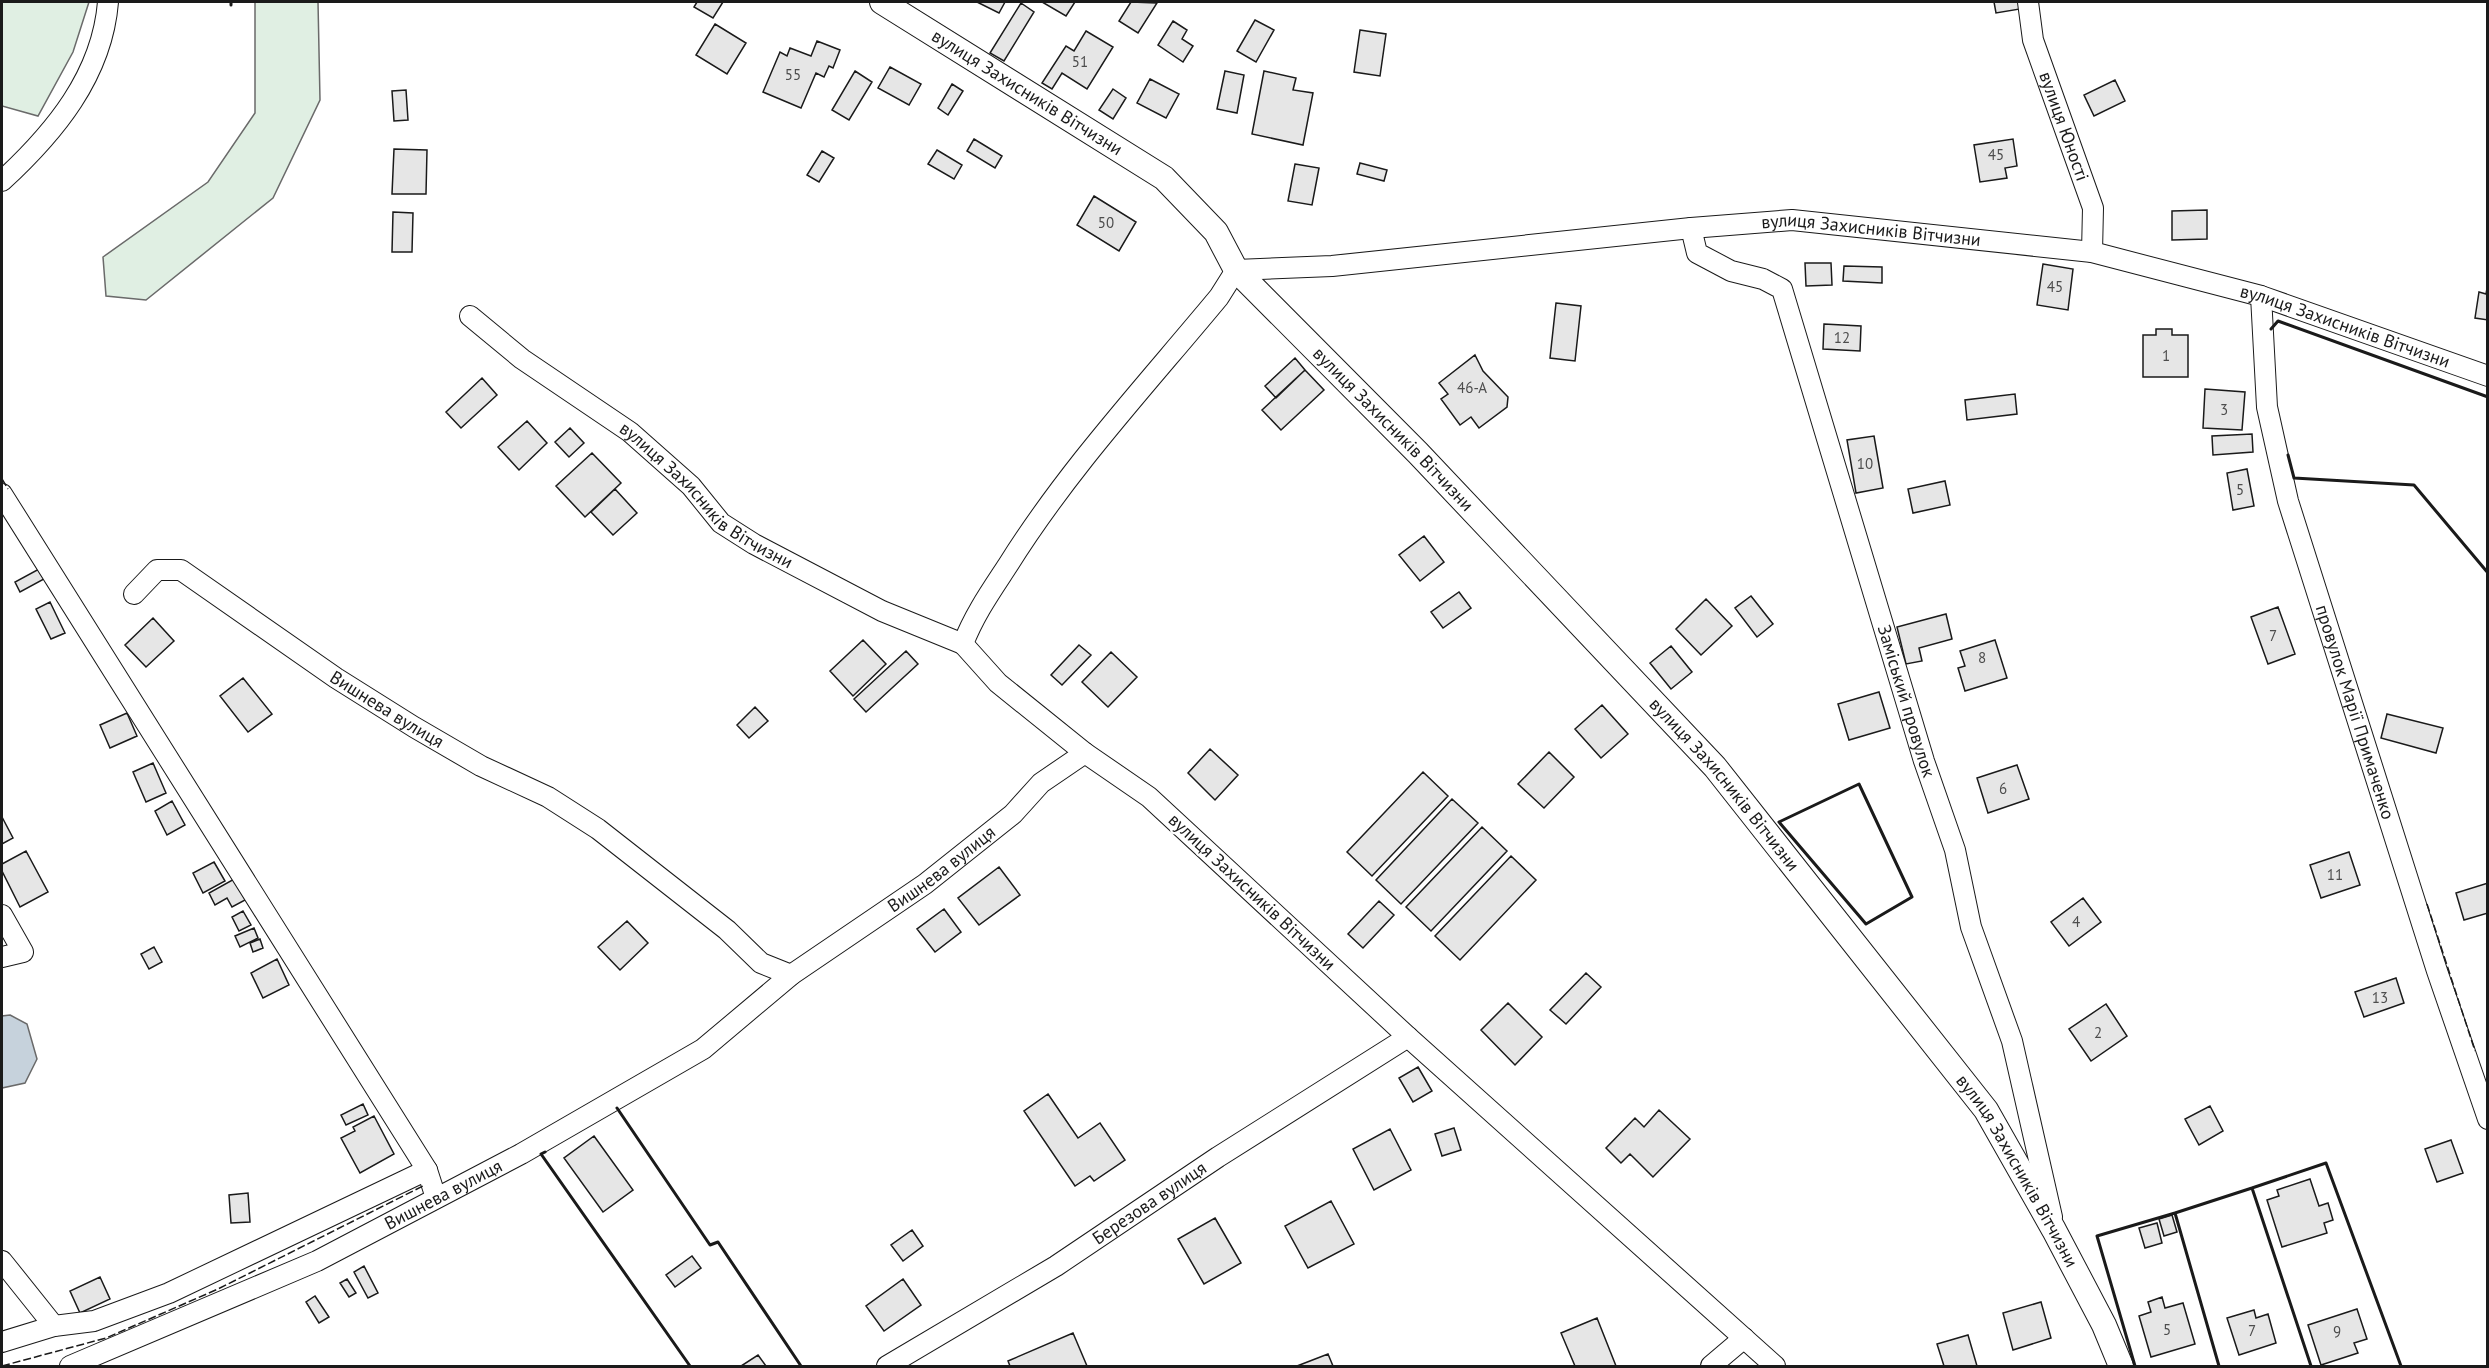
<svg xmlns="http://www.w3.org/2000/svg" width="2489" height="1368" font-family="'PT Sans',sans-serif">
  <rect width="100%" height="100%" fill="#fff"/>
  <path fill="#e0efe3" stroke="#6a6a6a" stroke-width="1.5" d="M2 2H89L73 52 38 116 2 106Z
    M255 2H318L320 100 273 198 146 300 106 296 103 257 208 182 255 113Z"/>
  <path fill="#c6d2dc" stroke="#6a6a6a" stroke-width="1.5" d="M10 1015 27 1024 37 1059 25 1083 2 1088V1016Z"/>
  <path fill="#e6e6e6" stroke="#1a1a1a" stroke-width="1.5" d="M697 2H723L713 18 694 7Z
    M977 2H1005L999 13Z
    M1042 2H1075L1066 16Z
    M1131 2 1157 3 1138 33 1119 21Z
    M1994 2H2019L2020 9 1996 13Z
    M1021 3 1034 12 1004 61 990 53Z
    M1255 20 1274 30 1256 62 1237 51Z
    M1173 21 1187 30 1182 39 1193 46 1183 62 1158 45Z
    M715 24 746 43 727 74 696 55Z
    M1360 30 1386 34 1380 76 1354 72Z
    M1086 31 1113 47 1087 89 1062 73 1052 89 1042 83 1066 46 1074 51Z
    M817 41 840 50 833 68 829 66 824 77 816 73 801 108 763 92 780 52 787 56 790 48 811 56Z
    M890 67 921 84 909 105 878 88Z
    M855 71 872 82 849 120 832 110Z
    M1225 71 1244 75 1237 113 1217 109Z
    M1264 71 1296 78 1293 90 1313 93 1303 145 1252 134Z
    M1150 79 1179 94 1166 118 1137 103Z
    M2115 80 2125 101 2094 116 2084 95Z
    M952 84 963 91 948 115 938 108Z
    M1113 89 1126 98 1113 119 1099 110Z
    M406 90 408 120 394 121 392 91Z
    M974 139 1002 156 995 168 967 151Z
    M2013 139 2017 166 2005 168 2007 178 1980 182 1974 145Z
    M394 149 427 150 426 194H392Z
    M937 150 962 165 954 179 928 164Z
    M822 151 834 158 819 182 807 175Z
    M1360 163 1387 170 1384 181 1357 174Z
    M1295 164 1319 168 1312 205 1288 201Z
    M1094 196 1136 222 1119 251 1077 225Z
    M2207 210V239L2172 240V211Z
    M393 212 413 213 412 252H392Z
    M1805 263H1831L1832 285 1806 286Z
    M2043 264 2073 269 2068 310 2037 305Z
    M1844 266 1882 267V283L1843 281Z
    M2488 283V320L2475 318 2479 292 2486 294Z
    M1556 303 1581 306 1575 361 1550 358Z
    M1824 324 1861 326 1860 351 1823 349Z
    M2156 329H2172V335H2188V377H2143V335H2156Z
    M1475 355 1483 371 1508 397 1507 407 1479 428 1471 417 1460 425 1441 399 1448 394 1439 383Z
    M1295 358 1305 370 1276 398 1265 386Z
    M1305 370 1324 390 1281 430 1262 410Z
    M482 378 497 395 461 428 446 412Z
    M2205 389 2245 392 2242 430 2203 428Z
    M2015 394 2017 414 1967 420 1965 400Z
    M527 421 547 443 519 470 498 447Z
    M570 428 584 443 569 457 555 442Z
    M2252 434 2253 452 2213 455 2212 436Z
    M1874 436 1883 488 1856 493 1847 440Z
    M592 453 621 483 585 517 556 486Z
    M2247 469 2254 506 2233 510 2227 473Z
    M1945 481 1950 505 1913 513 1908 489Z
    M615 489 637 513 613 535 591 512Z
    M1424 536 1444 562 1420 581 1399 555Z
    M39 569 44 579 20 592 15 582Z
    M1459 592 1471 608 1443 628 1431 612Z
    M1751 596 1773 624 1757 637 1735 608Z
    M1706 599 1732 626 1701 655 1676 629Z
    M50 602 65 633 51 639 36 609Z
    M2278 607 2295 654 2268 664 2251 617Z
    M1946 614 1952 639 1919 648 1922 661 1906 664 1897 627Z
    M153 618 174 641 146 667 125 645Z
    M863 640 886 664 853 696 830 671Z
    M1995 640 2007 678 1965 691 1958 668 1965 666 1960 651Z
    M1079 645 1091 655 1062 685 1051 675Z
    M1671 646 1692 672 1671 689 1650 663Z
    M906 651 918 664 866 712 854 699Z
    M1111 652 1137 677 1108 707 1082 682Z
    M243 678 272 714 248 732 220 696Z
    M1879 692 1890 728 1849 740 1838 704Z
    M1602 705 1628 734 1601 758 1575 729Z
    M755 707 768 721 749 738 737 725Z
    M127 713 137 736 110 748 100 725Z
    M2387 714 2443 728 2436 753 2381 738Z
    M1210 749 1238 775 1215 800 1188 773Z
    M1549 752 1574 777 1544 808 1518 784Z
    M153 763 166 793 146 802 133 772Z
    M2017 765 2029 799 1988 813 1977 778Z
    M1423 772 1448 796 1372 876 1347 852Z
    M1452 799 1478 823 1401 904 1376 880Z
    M172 801 185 825 167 835 155 811Z
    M2 817 13 838 2 844Z
    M1482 827 1507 851 1431 931 1406 907Z
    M26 851 48 892 20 907 2 871V864Z
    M2349 852 2360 885 2321 898 2310 865Z
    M1511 856 1536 880 1460 960 1435 936Z
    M214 862 225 881 203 893 193 873Z
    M999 867 1020 895 979 925 958 898Z
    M236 878 247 899 232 907 227 898 215 905 209 893Z
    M2488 883V913L2464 920 2456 893Z
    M2083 898 2101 922 2069 946 2051 922Z
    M1379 901 1394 915 1363 948 1348 934Z
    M944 909 961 932 935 952 917 929Z
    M243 911 251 925 239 931 232 917Z
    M627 921 648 943 620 970 598 947Z
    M254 928 258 938 240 947 235 936Z
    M260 939 263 948 253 952 250 943Z
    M154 947 162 962 149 969 141 954Z
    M277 959 289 985 263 998 251 973Z
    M1586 973 1601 987 1566 1024 1550 1010Z
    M2396 978 2404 1003 2364 1017 2355 992Z
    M1508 1003 1542 1037 1515 1065 1481 1030Z
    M2106 1004 2127 1036 2091 1061 2069 1029Z
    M1418 1067 1432 1091 1413 1102 1399 1078Z
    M1048 1094 1078 1138 1100 1123 1125 1160 1094 1181 1090 1176 1075 1186 1024 1111Z
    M363 1104 368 1115 346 1125 341 1115Z
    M2210 1106 2223 1131 2199 1145 2185 1119Z
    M1659 1110 1690 1139 1653 1177 1630 1154 1621 1163 1606 1148 1635 1118 1644 1127Z
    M374 1116 394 1154 360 1173 341 1138 355 1131 353 1127Z
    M1454 1128 1461 1150 1442 1156 1435 1134Z
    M1390 1129 1411 1170 1374 1190 1353 1149Z
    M594 1136 633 1190 603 1212 564 1158Z
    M2451 1140 2463 1173 2437 1182 2425 1149Z
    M2310 1179 2319 1206 2328 1203 2333 1220 2324 1223 2327 1233 2282 1247 2267 1200 2279 1196 2277 1190Z
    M248 1193 250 1222 231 1223 229 1195Z
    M1331 1201 1354 1244 1308 1268 1285 1226Z
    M2172 1215 2177 1232 2164 1236 2159 1219Z
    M1215 1218 1241 1263 1204 1284 1178 1239Z
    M2157 1223 2162 1243 2145 1248 2139 1228Z
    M912 1230 923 1246 903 1261 891 1245Z
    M692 1256 701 1268 675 1287 666 1275Z
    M364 1266 378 1293 368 1298 354 1272Z
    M100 1277 110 1299 80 1313 70 1291Z
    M347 1279 356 1293 349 1297 340 1283Z
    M903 1279 921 1305 884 1331 866 1306Z
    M315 1296 329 1317 319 1323 306 1302Z
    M2162 1297 2165 1308 2183 1303 2195 1344 2151 1357 2139 1316 2151 1312 2148 1302Z
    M2041 1302 2051 1338 2013 1350 2003 1313Z
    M2357 1309 2367 1339 2354 1343 2358 1353 2321 1365 2308 1325Z
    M2254 1310 2256 1318 2268 1314 2276 1343 2239 1355 2227 1318Z
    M1597 1318 1616 1366H1575L1561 1333Z
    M1073 1333 1087 1366H1010L1008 1361Z
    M1968 1335 1977 1366H1944L1937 1344Z
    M1328 1354 1333 1366H1297Z
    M758 1355 766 1366H741Z"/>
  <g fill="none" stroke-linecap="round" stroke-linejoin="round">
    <defs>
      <g id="minor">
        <path id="s1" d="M2028 2 2033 40 2093 208 2092 252"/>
        <path d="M2 181C54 133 102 76 108 2"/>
        <path id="s2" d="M1691 228 1697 253 1731 271 1763 279 1782 289 1924 761 1955 850 1971 927 2012 1041 2052 1217"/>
        <path id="s3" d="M2261 296 2267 407 2288 501 2437 971 2488 1119"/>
        <path id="s4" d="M470 316 522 359 630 432 691 486 721 523 754 544 882 611 963 644"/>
        <path d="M2 494 427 1170 436 1198"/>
        <path id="s5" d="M134 594 157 570H181L336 678 414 727 481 766 548 797 598 829 727 930 761 963 791 975"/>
        <path d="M2 915 23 952 2 957"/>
        <path d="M2 1261 54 1326"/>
        <path d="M2 1342 54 1326 94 1321 169 1293 427 1170"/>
        <path id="s6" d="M70 1366 317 1261 521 1154 703 1049 791 975 925 884 1013 814 1041 783 1085 753"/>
        <path id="s7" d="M887 1366 1056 1266 1218 1157 1408 1037"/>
        <path d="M1711 1366 1744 1338"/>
        <path id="s8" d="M1775 1366 1408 1037 1149 797 1085 753 998 683 963 644C974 615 991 591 1008 565 1068 469 1147 384 1219 297L1236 270 1332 266 1691 228 1792 220 2092 252 2261 296 2488 376"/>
      </g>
      <g id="tertiary">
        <path id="s9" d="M882 2 1164 178 1216 232 1236 270 1418 453 1715 767 1986 1110 2054 1230 2104 1325 2121 1366"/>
      </g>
    </defs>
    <use href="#minor" stroke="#1a1a1a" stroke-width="22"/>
    <use href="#tertiary" stroke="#1a1a1a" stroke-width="26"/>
    <use href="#minor" stroke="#fff" stroke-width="20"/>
    <use href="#tertiary" stroke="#fff" stroke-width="24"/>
    <path stroke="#1a1a1a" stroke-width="1.5" stroke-dasharray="8 3" stroke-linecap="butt" d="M2 479 8 489
      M2427 904 2475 1051
      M2 1366 106 1338 218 1289 425 1185"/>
    <path stroke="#1a1a1a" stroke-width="3" d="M231 2V5
      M2271 329 2278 321 2488 397
      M2288 455 2294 478 2414 485 2488 573
      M1859 784 1912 897 1866 924 1779 822Z
      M617 1108 710 1245 718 1242 801 1366
      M545 1152 541 1154 690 1366
      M2252 1188 2326 1163 2401 1366
      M2175 1213 2252 1188 2311 1366
      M2135 1366 2097 1236 2175 1213 2219 1366"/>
  </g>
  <g text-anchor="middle" stroke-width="4.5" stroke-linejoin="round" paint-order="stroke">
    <g font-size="15" fill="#4d4d4d">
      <text x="1080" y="67">51</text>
      <text x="793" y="80">55</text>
      <text x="1996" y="160">45</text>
      <text x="1106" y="228">50</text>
      <text x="2055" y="292">45</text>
      <text x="1842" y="343">12</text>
      <text x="2166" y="361">1</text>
      <text x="1472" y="393">46-А</text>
      <text x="2224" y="415">3</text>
      <text x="1865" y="469">10</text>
      <text x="2240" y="495">5</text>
      <text x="2273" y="641">7</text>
      <text x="1982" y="663">8</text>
      <text x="2003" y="794">6</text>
      <text x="2335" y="880">11</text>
      <text x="2076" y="927">4</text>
      <text x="2380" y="1003">13</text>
      <text x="2098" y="1038">2</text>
      <text x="2167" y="1335">5</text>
      <text x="2252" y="1336">7</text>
      <text x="2337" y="1337">9</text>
    </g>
    <g font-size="18" fill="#1a1a1a" stroke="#fff">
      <text dy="6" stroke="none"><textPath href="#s9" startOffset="171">вулиця Захисників Вітчизни</textPath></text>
      <text dy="6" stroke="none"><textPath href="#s1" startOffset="130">вулиця Юності</textPath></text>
      <text dy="6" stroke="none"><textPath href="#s8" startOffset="2190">вулиця Захисників Вітчизни</textPath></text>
      <text dy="6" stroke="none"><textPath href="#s8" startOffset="2676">вулиця Захисників Вітчизни</textPath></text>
      <text dy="6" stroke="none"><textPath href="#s9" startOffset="674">вулиця Захисників Вітчизни</textPath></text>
      <text dy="6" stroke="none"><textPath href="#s4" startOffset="298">вулиця Захисників Вітчизни</textPath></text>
      <text dy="6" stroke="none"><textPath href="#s2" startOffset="549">Заміський провулок</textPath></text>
      <text dy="6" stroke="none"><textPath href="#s5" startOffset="306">Вишнева вулиця</textPath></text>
      <text dy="6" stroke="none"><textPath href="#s3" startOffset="429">провулок Марії Примаченко</textPath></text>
      <text dy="6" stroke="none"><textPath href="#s9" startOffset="1160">вулиця Захисників Вітчизни</textPath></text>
      <text dy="6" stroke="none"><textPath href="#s6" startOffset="1008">Вишнева вулиця</textPath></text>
      <text transform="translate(1252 892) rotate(43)" y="6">вулиця Захисників Вітчизни</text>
      <text dy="6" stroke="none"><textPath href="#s9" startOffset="1646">вулиця Захисників Вітчизни</textPath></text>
      <text dy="6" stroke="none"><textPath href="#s6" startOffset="411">Вишнева вулиця</textPath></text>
      <text dy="6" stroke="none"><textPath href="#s7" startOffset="309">Березова вулиця</textPath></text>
    </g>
  </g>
  <rect width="2489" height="1368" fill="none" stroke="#1a1a1a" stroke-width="6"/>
</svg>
